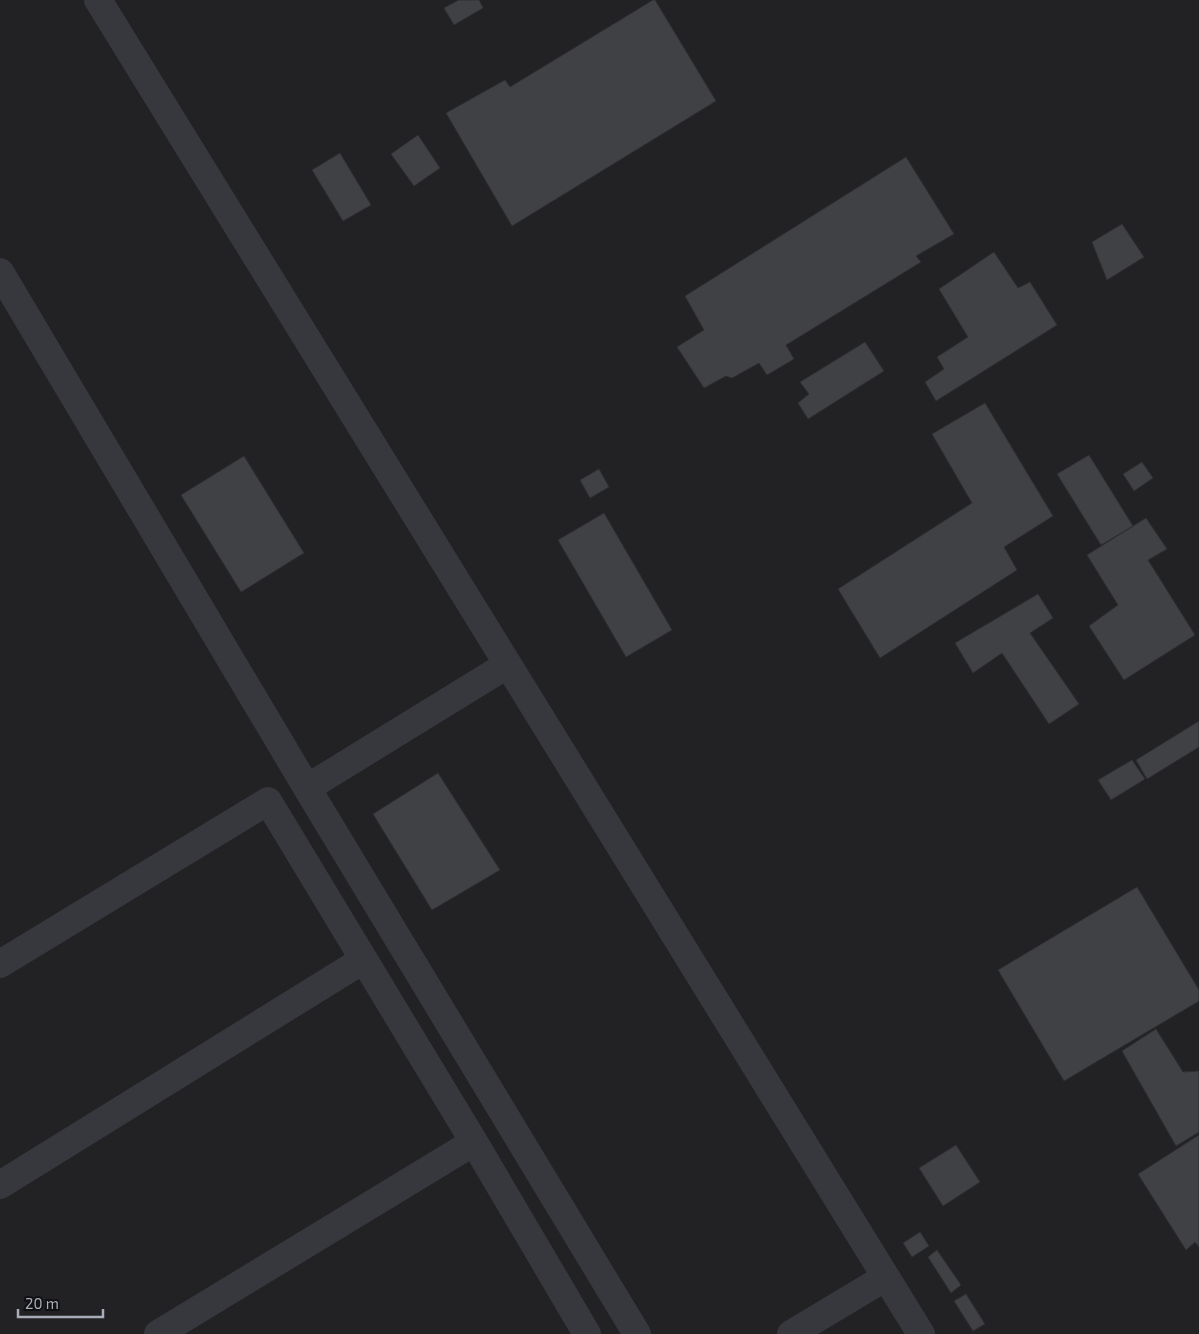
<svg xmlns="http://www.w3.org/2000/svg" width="1199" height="1334" font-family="'Exo 2',sans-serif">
  <rect width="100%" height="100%" fill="#161618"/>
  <path fill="#222225" d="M0 0H1199V1334H0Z"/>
  <path fill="#404145" stroke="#303034" d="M459 0H479L483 8 454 25 444 8Z
    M653 0H655L716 101 512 226 446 113 505 80 510 87Z
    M418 135 440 168 414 186 391 154Z
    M340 153 371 205 343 221 312 170Z
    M906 157 954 234 916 256 921 262 786 345 794 359 767 375 759 363 732 378 726 376 704 388 677 347 704 330 685 296Z
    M1122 224 1144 257 1107 280 1092 242Z
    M994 252 1018 288 1030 282 1057 325 936 401 925 382 944 369 937 357 968 337 939 289Z
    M865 342 884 371 808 419 798 403 809 394 800 382Z
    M985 403 1053 516 1004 547 1017 570 880 658 838 589 972 503 932 434Z
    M1089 455 1133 526 1101 545 1057 474Z
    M244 456 304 553 241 592 181 495Z
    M1142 462 1153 478 1134 491 1123 474Z
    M599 469 609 487 590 498 580 480Z
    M604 513 672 630 626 657 558 540Z
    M1146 518 1167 549 1148 560 1195 635 1124 680 1089 626 1118 605 1087 555Z
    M1038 594 1053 618 1030 633 1079 704 1049 724 1002 653 973 673 955 643Z
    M1199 721V747L1147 779 1136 760Z
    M1132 760 1145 779 1111 800 1098 780Z
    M438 773 500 870 432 910 373 814Z
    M1137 887 1199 990V1001L1064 1081 998 970Z
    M1156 1029 1183 1072 1199 1071V1132L1176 1146 1122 1051Z
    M1199 1135V1247L1195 1242 1186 1250 1138 1174Z
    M956 1145 980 1182 943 1206 919 1168Z
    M920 1232 929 1246 912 1257 903 1243Z
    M937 1250 961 1285 951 1293 928 1257Z
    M966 1294 985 1324 973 1331 954 1301Z"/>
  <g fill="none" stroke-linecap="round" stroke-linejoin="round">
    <path stroke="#37383d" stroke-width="28" d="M98 0 921 1334
      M0 272 307 788 637 1334
      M307 788 507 665
      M0 964 268 801 474 1142 587 1334
      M0 1185 363 960
      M158 1334 474 1142
      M791 1334 886 1277"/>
  </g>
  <path d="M18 1309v8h85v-8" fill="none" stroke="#a8adb8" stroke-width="2.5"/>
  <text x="25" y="1309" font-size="15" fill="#a8adb8" stroke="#111113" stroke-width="4" paint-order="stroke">20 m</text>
</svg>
